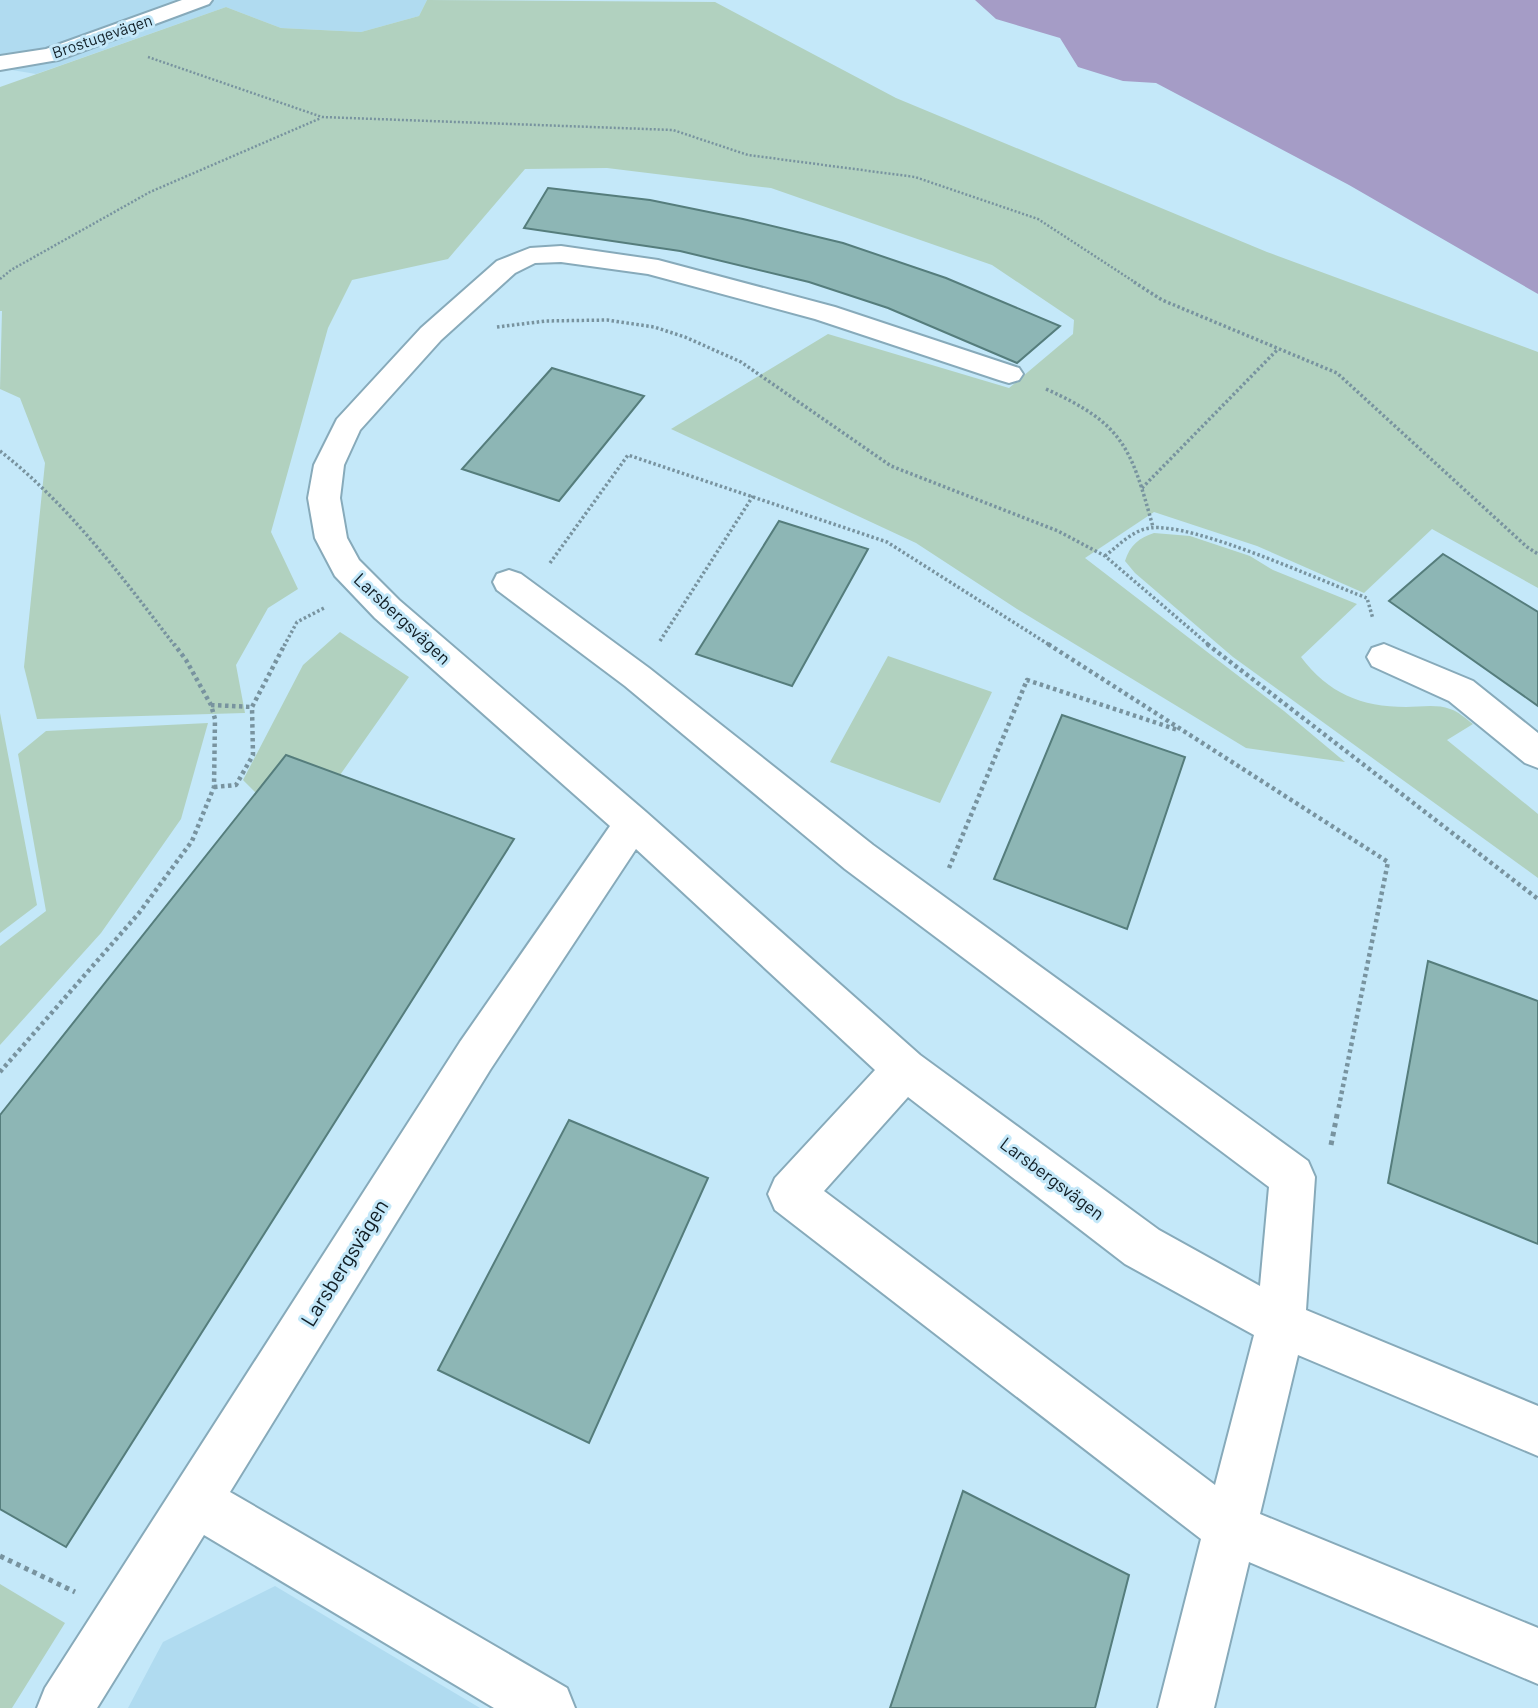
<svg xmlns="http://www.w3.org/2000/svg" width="1538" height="1708" font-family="Barlow,sans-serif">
  <rect width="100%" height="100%" fill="#c4e8f9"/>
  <path fill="#b0dbf0" d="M0 0H427L419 16 361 32 281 28 226 7 36 74 0 68Z
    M275 1586 480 1708H128L163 1642Z"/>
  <path fill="#b1d1bf" d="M427 0 715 2 896 98 1267 252 1538 352V588L1432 529 1364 593 1257 546 1154 512 1085 558 1284 711 1345 762 1246 748 1017 609 916 543 671 429 828 334 1009 388 1073 334 1074 320 992 265 771 188 607 168 525 169 448 259 352 280 328 328 271 532 298 589 268 608 236 665 245 713 37 719 24 667 45 463 20 398 0 389 2 311H0V87L226 7 281 28 361 32 419 16Z
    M1154 533 1190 536 1250 556 1273 570 1357 604 1301 657C1328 693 1361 707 1406 707 1420 707 1437 704 1450 709 1458 711 1466 719 1473 724L1447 740 1538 814V878L1233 657 1135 573 1125 561C1130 545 1139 538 1154 533Z
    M340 632 409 677 340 775 256 793 243 780 303 665Z
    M888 656 992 692 940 803 830 762Z
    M0 713 37 905 0 933Z
    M208 723 181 819 101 933 0 1045V946L46 911 18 754 46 731Z
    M0 1584 65 1623 12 1708H0Z"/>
  <path fill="#a59cc6" d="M975 0H1538V294L1349 185 1156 83 1123 81 1078 67 1060 38 996 19Z"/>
  <path fill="#8db6b5" stroke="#557d7c" stroke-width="2" d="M548 188 650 200 743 219 843 243 946 278 1060 326 1017 363 888 308 809 282 680 251 524 228Z
    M552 368 644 396 559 501 462 469Z
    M779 521 868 549 792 686 696 654Z
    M1443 554 1538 612V706L1389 601Z
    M1062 715 1185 757 1127 929 994 879Z
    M286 755 514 839 66 1547 0 1509V1115Z
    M1428 961 1538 1001V1244L1388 1183Z
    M569 1120 708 1178 589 1443 438 1370Z
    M963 1491 1129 1575 1095 1708H890Z"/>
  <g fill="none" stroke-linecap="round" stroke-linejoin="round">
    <defs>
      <path id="minor" d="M182 0H212L209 4 58 60 0 70V56L46 49Z
        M561 246 658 260 835 307 1019 368 1023 374 1019 380 1009 383 999 380 815 319 648 274 561 262 535 263 515 273 441 340 360 430 344 465 340 498 347 538 359 560 399 600 646 812 920 1055 1159 1230 1260 1286 1269 1187 845 869 625 686 497 590 493 582 497 574 509 570 521 574 649 668 873 845 1308 1161 1315 1177 1306 1310 1538 1406V1456L1298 1355 1260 1514 1538 1628V1684L1249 1562 1214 1708H1158L1201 1539 775 1210 768 1194 775 1178 875 1070 636 849 490 1070 230 1492 567 1688 575 1708H494L204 1535 97 1708H37L45 1688 460 1042 610 826 375 618 335 576 315 538 308 498 314 465 337 419 421 328 497 261 530 248ZM908 1097 1125 1264 1254 1335 1215 1485 824 1191Z
        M1384 644 1473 681 1538 733V768L1525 763 1449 701 1372 666 1367 657 1372 648Z"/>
    </defs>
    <use href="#minor" stroke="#87aaba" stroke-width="4"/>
    <path stroke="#78939f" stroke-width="2.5" stroke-dasharray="2 2" stroke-linecap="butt" d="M148 57 322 117 673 130 748 155 915 177 1038 219 1136 283
      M0 279 11 270 150 192 321 118"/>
    <path stroke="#78939f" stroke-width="3.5" stroke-dasharray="2.5 2.5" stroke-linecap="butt" d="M1134 282 1162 300 1337 373 1527 547 1538 554
      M497 327 546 321 607 320 654 327 685 337 741 362 891 466 1058 531 1105 556 1210 646
      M1046 389C1124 424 1131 448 1153 527
      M0 451C69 505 122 577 175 646
      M1142 488 1278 349
      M1105 556C1119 545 1133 530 1150 528 1193 522 1321 581 1367 598L1373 619
      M550 563 628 455 887 542 1051 646
      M660 641 753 496
      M284 646 297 622 326 607"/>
    <path stroke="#78939f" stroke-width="4.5" stroke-dasharray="3.5 3.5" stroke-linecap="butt" d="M1048 644 1388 862 1338 1111
      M1207 644 1538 899
      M211 705 252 707
      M214 787 236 785 253 755 252 707 285 644
      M949 868 1027 680 1178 730
      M0 1072 139 913 192 841 214 787 215 719 211 705 186 660 174 644"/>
    <path stroke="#78939f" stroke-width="5" stroke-dasharray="4.5 4.5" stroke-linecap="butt" d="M1331 1145 1338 1110
      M0 1556 75 1592"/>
    <use href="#minor" fill="#fff" fill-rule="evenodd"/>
  </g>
  <g text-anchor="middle" stroke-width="6" stroke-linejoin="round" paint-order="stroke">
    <g font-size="16" fill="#101d24" stroke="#c4e8f9">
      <text transform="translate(102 36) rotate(-19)" y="6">Brostugevägen</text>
    </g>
    <g font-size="18" fill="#101d24" stroke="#c4e8f9">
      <text transform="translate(402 619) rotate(43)" y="6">Larsbergsvägen</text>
      <text transform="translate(1052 1179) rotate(37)" y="6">Larsbergsvägen</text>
    </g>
    <g font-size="21" fill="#101d24" stroke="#c4e8f9">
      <text transform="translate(345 1263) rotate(-58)" y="7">Larsbergsvägen</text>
    </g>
  </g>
</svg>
